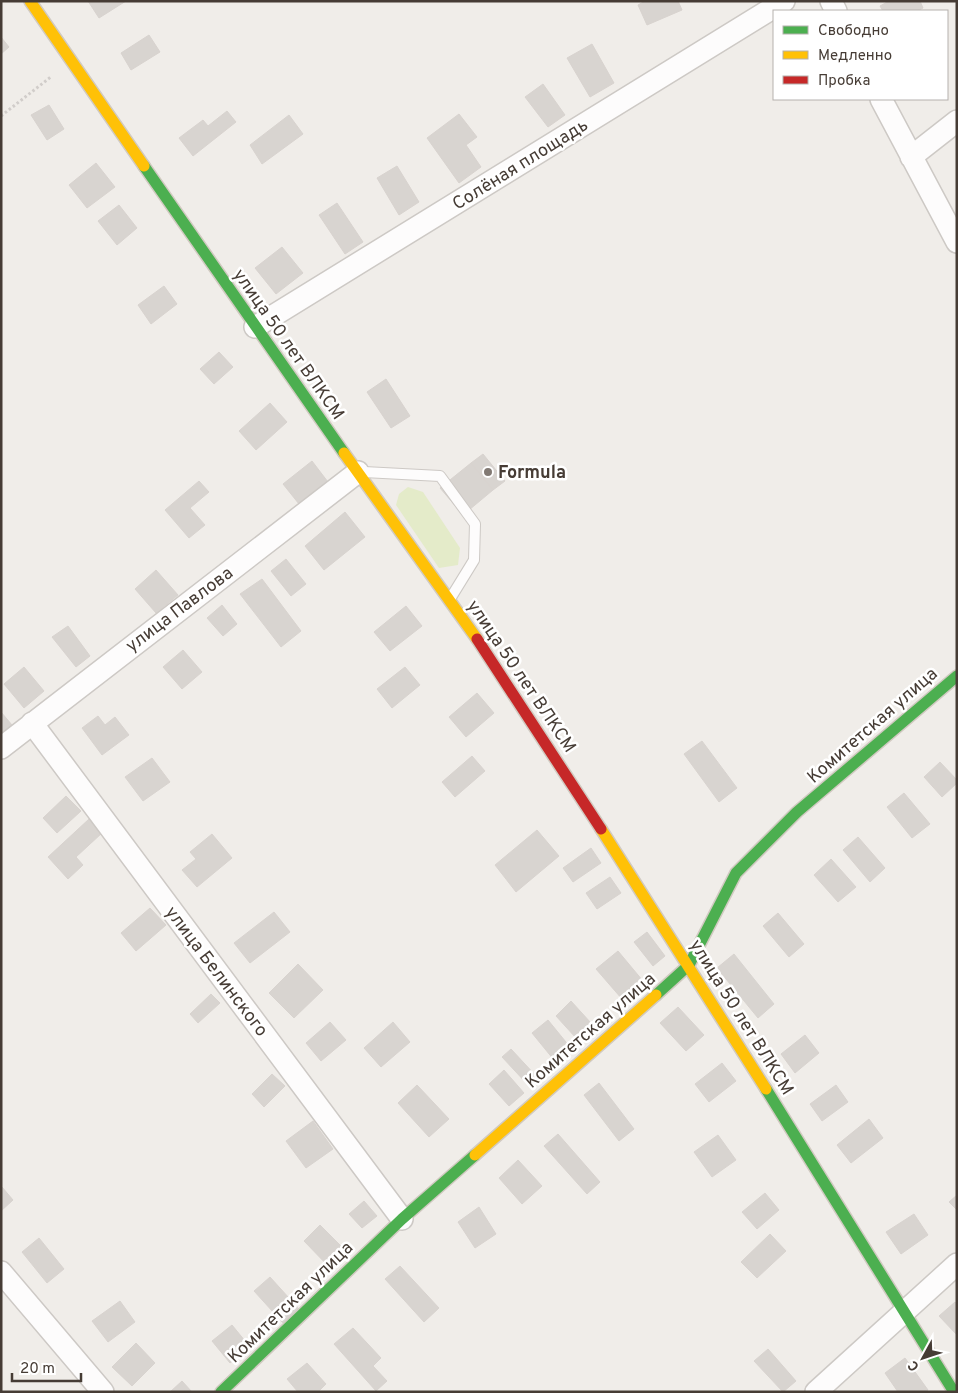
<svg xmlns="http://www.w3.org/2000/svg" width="958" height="1393" font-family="Overpass,sans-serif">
  <rect width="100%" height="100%" fill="#f0ede9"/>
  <path fill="#e4ebc9" d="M408 487 423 492 460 548 458 565 439 568 396 505 399 494Z"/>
  <path fill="#d8d4d0" stroke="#d8d3cf" d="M88 1H126L99 18Z
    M645 1H678L682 10 647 25 638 5Z
    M889 1H920L923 8 917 11H883L880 6Z
    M149 35 160 52 131 70 121 53Z
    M1 37 9 47 1 54Z
    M592 44 614 83 590 97 567 58Z
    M543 84 565 115 548 127 525 97Z
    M49 105 64 129 47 140 31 115Z
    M227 111 236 122 193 156 179 138 203 120 208 126Z
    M459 114 477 137 466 145 481 167 459 183 427 138Z
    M289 115 303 134 262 164 250 145Z
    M96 163 115 187 87 208 69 185Z
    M397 166 419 202 399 215 377 178Z
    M337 203 363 242 345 254 319 215Z
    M119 205 137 228 117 245 98 221Z
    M282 247 303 273 276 294 255 268Z
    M164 286 177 304 151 324 138 305Z
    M219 352 233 367 214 384 200 369Z
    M386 379 410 416 391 428 367 392Z
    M270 403 287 422 256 450 239 431Z
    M483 454 505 481 493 490 471 463Z
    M312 461 328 482 299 504 283 484Z
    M471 463 493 490 463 515 440 488Z
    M199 481 209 492 190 508 205 525 189 538 165 510Z
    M345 512 365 537 324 570 305 546Z
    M286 559 306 584 291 596 271 571Z
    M156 570 178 595 156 613 135 589Z
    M262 579 301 631 281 647 240 594Z
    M222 605 237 624 223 636 207 618Z
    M406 606 422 626 390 651 374 632Z
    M68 626 90 656 76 667 52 637Z
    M183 650 202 672 182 689 163 667Z
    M24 667 44 691 24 708 4 684Z
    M405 667 420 685 392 708 377 689Z
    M477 693 494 713 466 737 449 717Z
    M1 712 12 725 1 734Z
    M98 716 105 725 115 717 129 735 102 755 82 728Z
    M702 741 737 788 719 802 684 754Z
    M472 756 485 771 455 797 442 782Z
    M152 758 170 782 143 801 125 777Z
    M940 762 957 780V783L942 797 924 777Z
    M904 793 930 824 912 838 887 807Z
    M66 796 81 811 57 833 43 818Z
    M89 819 102 833 76 857 83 865 68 879 48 857Z
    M537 830 559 856 516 892 495 865Z
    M212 834 232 858 197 887 182 870 196 859 190 852Z
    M858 837 885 868 870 882 843 850Z
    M591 848 601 863 573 882 563 868Z
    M831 859 856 887 838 902 814 875Z
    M610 877 621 893 597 909 586 893Z
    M150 908 166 925 136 951 121 933Z
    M274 912 290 932 250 963 234 943Z
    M778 913 804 944 789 957 763 926Z
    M647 932 665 956 653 966 634 942Z
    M618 951 643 981 622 999 596 969Z
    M734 954 774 1004 758 1018 717 968Z
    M298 964 323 990 294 1018 269 993Z
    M211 994 220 1003 198 1023 190 1014Z
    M571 1001 591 1023 576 1038 556 1016Z
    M678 1007 704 1035 686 1051 660 1023Z
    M548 1020 570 1047 554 1060 532 1033Z
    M330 1022 346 1040 321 1061 306 1043Z
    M393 1022 410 1042 381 1067 364 1048Z
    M805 1035 819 1053 795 1073 781 1054Z
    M511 1049 537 1077 528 1085 502 1057Z
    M722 1063 736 1081 709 1102 695 1084Z
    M504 1070 524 1093 509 1106 489 1084Z
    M272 1074 285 1086 264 1107 252 1094Z
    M599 1083 634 1129 619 1141 584 1095Z
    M417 1085 449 1119 429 1137 398 1103Z
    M836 1085 848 1102 822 1121 810 1104Z
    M869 1119 883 1138 851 1163 837 1145Z
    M313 1121 333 1149 306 1168 286 1141Z
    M558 1134 600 1182 587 1194 544 1146Z
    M718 1135 736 1160 712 1177 694 1152Z
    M518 1160 542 1186 522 1204 499 1178Z
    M2 1187 13 1200 1 1211V1188Z
    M765 1193 779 1210 757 1229 742 1212Z
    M957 1195V1210L949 1202Z
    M364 1201 377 1216 362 1228 349 1214Z
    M479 1207 496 1234 475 1248 458 1222Z
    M914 1214 928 1235 901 1254 886 1232Z
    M320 1225 349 1254 332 1270 304 1241Z
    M770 1234 786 1251 757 1278 741 1262Z
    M39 1238 64 1269 47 1283 22 1252Z
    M400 1266 439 1308 424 1322 385 1279Z
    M270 1277 299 1309 283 1323 254 1291Z
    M120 1301 135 1322 108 1342 92 1321Z
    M955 1302 957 1304V1335L939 1316Z
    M232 1325 250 1347 230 1363 212 1341Z
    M353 1328 381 1358 373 1366 387 1381 376 1391 334 1344Z
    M136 1343 155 1363 132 1386 112 1367Z
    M768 1349 796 1381 783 1392 754 1361Z
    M905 1358 928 1390 925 1392H898L885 1373Z
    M307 1363 326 1384 318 1392H298L287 1379Z
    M182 1381 192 1392H170Z"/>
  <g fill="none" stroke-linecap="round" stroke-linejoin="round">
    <defs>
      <path id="lane" d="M364 472 440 476 475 524 474 560 450 599"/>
      <path id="street" d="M831 1 836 11
        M881 99 957 242
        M911 157 957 121
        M255 327 784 1
        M32 723 402 1219
        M1 748 358 472
        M1 1272 103 1392
        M816 1392 957 1264"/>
      <path id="fast" d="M144 166 344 453
        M656 995 689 965 736 873 797 812 957 676
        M766 1089 954 1392
        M221 1392 402 1219 475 1155"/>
      <path id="slow" d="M30 1 144 166
        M344 453 477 639
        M601 829 766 1089
        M475 1155 656 995"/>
      <path id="jam" d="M477 639 601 829"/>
    </defs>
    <use href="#lane" stroke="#cdc9c5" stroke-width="12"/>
    <use href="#street" stroke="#cdc9c5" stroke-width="24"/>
    <use href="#fast" stroke="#d1cac1" stroke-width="14"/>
    <use href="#slow" stroke="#d1cac1" stroke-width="14"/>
    <use href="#jam" stroke="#d1cac1" stroke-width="14"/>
    <path stroke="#d1cdca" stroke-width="3" stroke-dasharray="2.5 2.5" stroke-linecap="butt" d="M1 116 52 76"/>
    <use href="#lane" stroke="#fdfcfc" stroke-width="10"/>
    <use href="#street" stroke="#fdfcfc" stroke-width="21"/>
    <use href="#fast" stroke="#4caf50" stroke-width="11"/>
    <use href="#slow" stroke="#ffc107" stroke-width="11"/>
    <use href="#jam" stroke="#c62828" stroke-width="11"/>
  </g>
  <circle fill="#827a74" stroke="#fff" stroke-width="2" cx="488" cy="472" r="5"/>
  <g text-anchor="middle" stroke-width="5" stroke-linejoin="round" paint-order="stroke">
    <g font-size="18" fill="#463c35" stroke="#fff">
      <text transform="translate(520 164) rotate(-32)" y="6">Солёная площадь</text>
      <text transform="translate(289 344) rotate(55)" y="6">улица 50 лет ВЛКСМ</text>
      <text transform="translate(179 609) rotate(-37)" y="6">улица Павлова</text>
      <text transform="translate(522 676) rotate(56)" y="6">улица 50 лет ВЛКСМ</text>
      <text transform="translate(872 725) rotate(-41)" y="6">Комитетская улица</text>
      <text transform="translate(217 971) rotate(53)" y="6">улица Белинского</text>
      <text transform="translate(742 1017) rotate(58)" y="6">улица 50 лет ВЛКСМ</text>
      <text transform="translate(590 1030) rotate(-41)" y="6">Комитетская улица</text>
      <text transform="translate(290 1302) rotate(-44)" y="6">Комитетская улица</text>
    </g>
    <g font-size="18" font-weight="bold" fill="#463c35" stroke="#fff" text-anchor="start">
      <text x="498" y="478">Formula</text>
    </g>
  </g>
  <rect width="958" height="1393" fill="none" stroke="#463c35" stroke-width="5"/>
  <rect x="773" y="10" width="175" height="90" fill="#ffffff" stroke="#b5b1ae"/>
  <rect x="783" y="26" width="25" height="8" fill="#4caf50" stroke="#b5b1ae"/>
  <text x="818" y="35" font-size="15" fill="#463c35">Свободно</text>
  <rect x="783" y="51" width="25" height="8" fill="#ffc107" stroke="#b5b1ae"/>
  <text x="818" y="60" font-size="15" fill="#463c35">Медленно</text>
  <rect x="783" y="76" width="25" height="8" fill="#c62828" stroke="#b5b1ae"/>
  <text x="818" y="85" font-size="15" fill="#463c35">Пробка</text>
  <g transform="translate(923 1358) rotate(230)" stroke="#ffffff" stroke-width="4" paint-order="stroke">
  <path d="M0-4L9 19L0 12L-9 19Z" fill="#463c35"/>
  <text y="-8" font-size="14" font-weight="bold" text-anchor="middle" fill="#463c35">С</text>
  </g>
  <path d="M12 1373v8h69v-8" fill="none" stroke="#463c35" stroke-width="2.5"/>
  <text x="20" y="1373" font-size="15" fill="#463c35" stroke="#ffffff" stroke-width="4" paint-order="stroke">20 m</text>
</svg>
